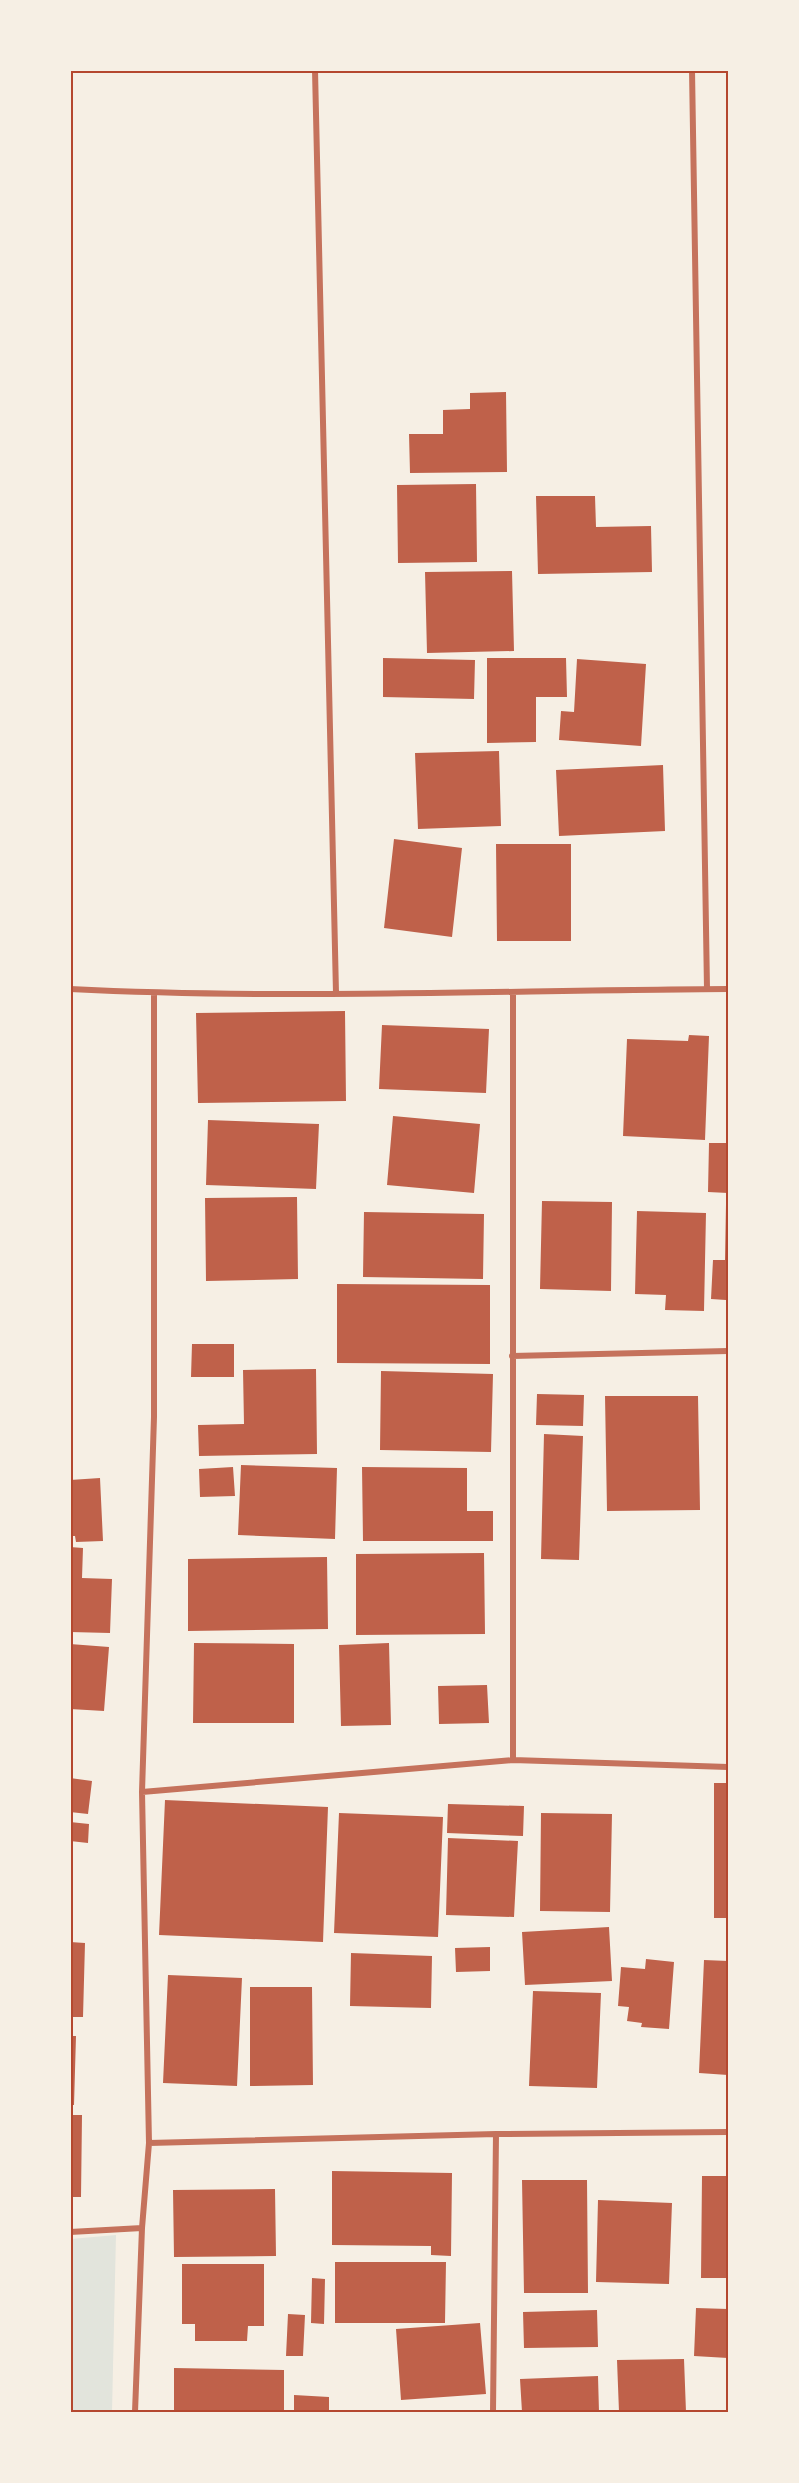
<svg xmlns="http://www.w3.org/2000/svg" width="799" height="2483" font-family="'Alegreya Sans',sans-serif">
  <rect width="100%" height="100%" fill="#f6efe4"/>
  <path fill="#e2e4dc" d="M116 2235 112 2412H71V2239Z"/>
  <path fill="#bf614a" d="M506 392 507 472 410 473 409 434H443V410L470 409V393Z
    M476 484 477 562 398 563 397 485Z
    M536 496H595L596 527 651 526 652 572 538 574Z
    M512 571 514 651 427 653 425 572Z
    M383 658 475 660 474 699 383 697Z
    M487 658H566L567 697H536V742L487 743Z
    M577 659 646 664 641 746 559 740 561 711 574 712Z
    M499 751 501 826 418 829 415 753Z
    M663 765 665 831 559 836 556 770Z
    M394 839 462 848 452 937 384 928Z
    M496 844H571V941H497Z
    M345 1011 346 1101 198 1103 196 1013Z
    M382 1025 489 1029 486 1093 379 1089Z
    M689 1035 709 1036 705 1140 623 1136 627 1039 688 1041Z
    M393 1116 480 1124 474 1193 387 1185Z
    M208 1120 319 1124 316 1189 206 1185Z
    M709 1143H728V1193L708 1192Z
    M297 1197 298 1279 206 1281 205 1198Z
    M542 1201 612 1202 611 1291 540 1289Z
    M726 1204H728V1313H726V1300L711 1299 713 1260H725Z
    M637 1211 706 1213 704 1311 665 1310 666 1295 635 1294Z
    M364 1212 484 1214 483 1279 363 1277Z
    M337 1284 490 1285V1364L337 1363Z
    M192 1344H234V1377H191Z
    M316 1369 317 1454 199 1456 198 1425 244 1424 243 1370Z
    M381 1371 493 1374 491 1452 380 1450Z
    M537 1394 584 1395 583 1426 536 1425Z
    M605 1396H698L700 1510 607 1511Z
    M544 1434 583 1436 579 1560 541 1559Z
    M241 1465 337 1468 335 1539 238 1535Z
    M233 1467 235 1496 200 1497 199 1469Z
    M362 1467 467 1468V1511H493V1541H363Z
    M100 1478 103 1541 76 1542 75 1536H70V1480Z
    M70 1547 83 1548 82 1578 112 1579 110 1633 70 1632Z
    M484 1553 485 1634 356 1635V1554Z
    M327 1557 328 1629 188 1631V1559Z
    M194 1643 294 1644V1723H193Z
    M389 1643 391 1725 341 1726 339 1645Z
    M70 1644 109 1647 104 1711 70 1709Z
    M487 1685 489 1723 439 1724 438 1686Z
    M70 1778 92 1781 88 1814 70 1812Z
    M714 1783H728V1918H714Z
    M165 1800 328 1807 323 1942 159 1935Z
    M448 1804 524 1806 523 1836 447 1833Z
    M339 1813 443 1817 438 1937 334 1933Z
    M541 1813 612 1814 610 1912 540 1911Z
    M70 1822 89 1824 88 1843 70 1841Z
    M448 1838 518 1841 514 1917 446 1915Z
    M609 1927 612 1981 525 1985 522 1932Z
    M70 1942 85 1943 83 2017H70Z
    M490 1947V1971L456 1972 455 1948Z
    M351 1953 432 1956 431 2008 350 2006Z
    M646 1959 674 1962 669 2029 641 2027 642 2023 627 2021 629 2007 618 2006 621 1967 645 1969Z
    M704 1960 728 1961V2075L699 2073Z
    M168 1975 242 1978 237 2086 163 2083Z
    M250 1987H312L313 2085 250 2086Z
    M533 1991 601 1993 597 2088 529 2086Z
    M70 2036H76L74 2105H70Z
    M70 2115H82L81 2197H70Z
    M332 2171 452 2173 451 2256 431 2255V2246L332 2245Z
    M702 2176H728V2278H701Z
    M522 2180H587L588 2293H524Z
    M275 2189 276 2256 174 2257 173 2190Z
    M598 2200 672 2203 669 2284 596 2282Z
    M335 2262H446L445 2323H335Z
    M182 2264H264V2326H248L247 2341H195V2324H182Z
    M312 2278 325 2279 324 2324 311 2323Z
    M696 2308 728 2309V2358L694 2356Z
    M597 2310 598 2347 524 2348 523 2312Z
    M288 2314 305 2315 303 2356H286Z
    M480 2323 486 2394 401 2400 396 2329Z
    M684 2359 686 2412H619L617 2360Z
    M174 2368 284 2370V2412H174Z
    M598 2376 599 2412H522L520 2379Z
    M294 2395 329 2397V2412H294Z"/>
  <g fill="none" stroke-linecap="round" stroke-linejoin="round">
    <path stroke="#c5725c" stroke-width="6" d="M315 70 336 993
      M692 70 707 989
      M70 989C290 1000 509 990 728 989
      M513 992V1760
      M512 1356 728 1351
      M142 1792 513 1760 728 1767
      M149 2143 496 2134 728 2132
      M70 2232 142 2228
      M135 2412 142 2228 149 2143 142 1792 154 1417V993
      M493 2412 496 2134"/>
  </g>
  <rect width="799" height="2483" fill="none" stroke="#f6efe4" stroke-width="144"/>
  <rect x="72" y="72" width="655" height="2339" fill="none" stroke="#b5482f" stroke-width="2"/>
</svg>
